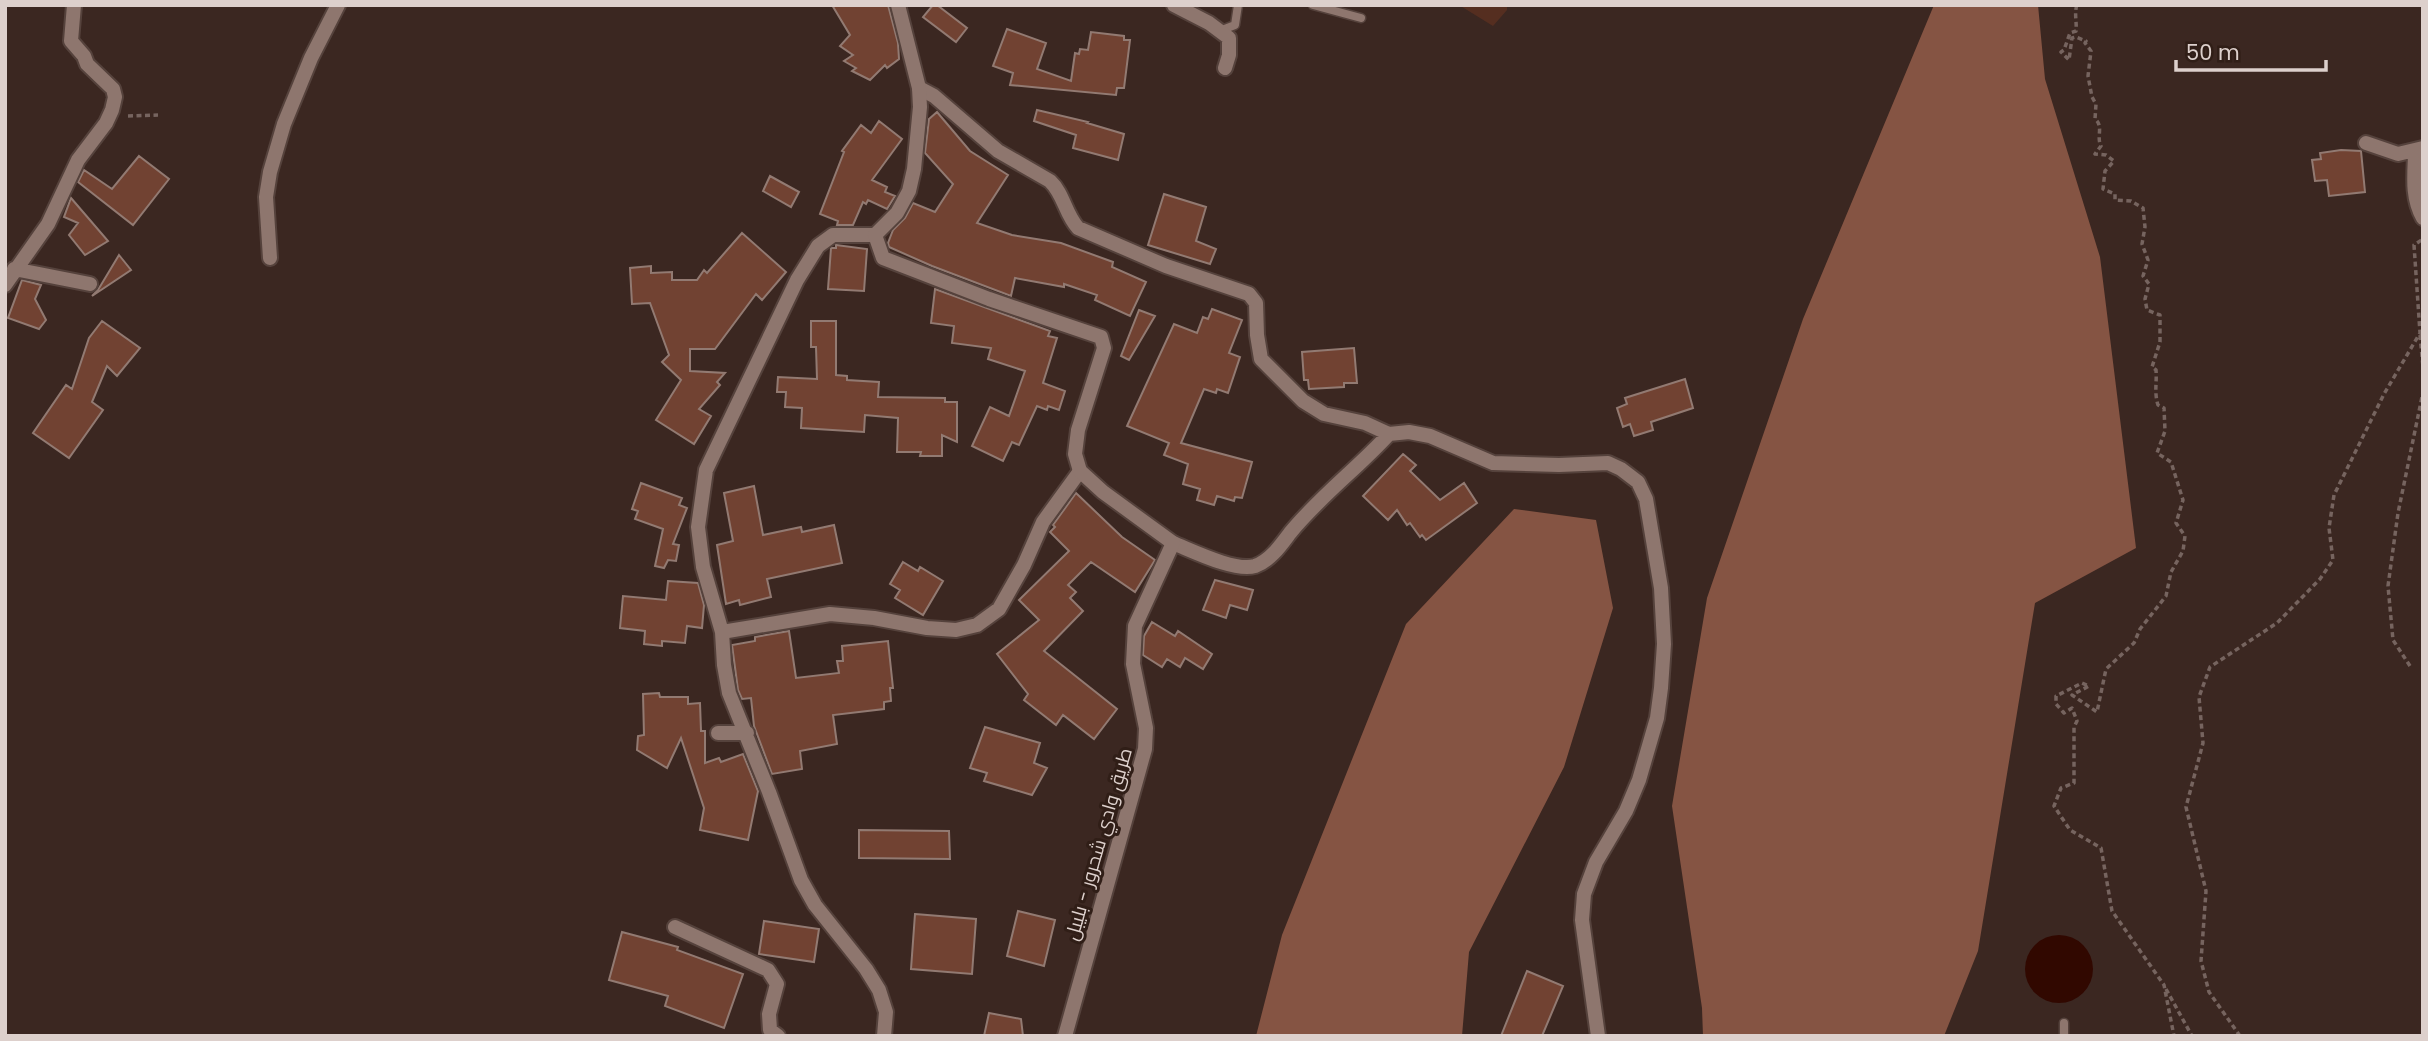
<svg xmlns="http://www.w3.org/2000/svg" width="2428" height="1041" font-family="Poppins,Cairo,sans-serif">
  <rect width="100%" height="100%" fill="#3b2721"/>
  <path fill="#552e20" d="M1459 5H1507V10L1493 26Z"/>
  <path fill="#855443" d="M1934 5H2038L2045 79 2100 257 2136 548 2035 603 1978 951 1944 1036H1703L1702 1008 1672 806 1707 598 1803 319Z
    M1514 509 1596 520 1613 608 1564 767 1469 952 1462 1036H1256L1282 935 1406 624Z"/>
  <path fill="#310800" d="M2025 969a34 34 0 1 1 68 0a34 34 0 1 1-68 0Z"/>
  <path fill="#714232" stroke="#927a72" stroke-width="2" d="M832 5H888L898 43 899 59 887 68 885 65 870 80 852 71 856 68 844 61 853 55 840 46 850 35Z
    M933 5H937L967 28 956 42 923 17Z
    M1007 29 1046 43 1037 69 1071 81 1075 53 1079 54 1080 49 1088 50 1091 32 1124 36V40H1130L1124 88H1117L1116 95 1010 85 1013 73 993 66Z
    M1037 110 1088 122 1087 123 1124 134 1118 160 1073 148 1076 135 1034 121Z
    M937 112 970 151 1008 175 977 223 1012 235 1061 243 1113 262 1112 267 1146 282 1130 316 1095 300 1097 295 1064 284V287L1015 278 1011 296 932 266 889 247 888 243 893 230 905 218 913 203 935 212 953 184 925 153 929 119Z
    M879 121 902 139 872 180 887 187 885 192 895 196 887 209 868 200 866 204 863 202 853 225H837L838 221 820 214 844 152 842 151 861 125 871 133Z
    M2341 150 2361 151 2365 192 2329 196 2327 180 2315 181 2312 160 2321 159 2320 153Z
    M139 156 169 179 133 225 78 182 84 170 112 189Z
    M770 176 799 192 791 207 763 191Z
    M1164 194 1206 207 1196 241 1216 249 1210 264 1148 245Z
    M71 198 108 241 85 255 69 235 78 223 64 217Z
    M742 233 786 272 762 300 756 294 715 349H690V371L725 373 717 382 720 385 699 409 711 416 694 444 656 420 681 380 662 362 669 355 650 303 632 304 630 268 651 266V273L672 272V280H697L704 270 707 273Z
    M836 245 867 249 864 291 828 289 831 248H836Z
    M119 255 131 270 92 296 98 290Z
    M22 280 41 285 35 299 46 320 39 329 8 318Z
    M935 289 1050 331 1048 336 1057 338 1043 383 1065 391 1059 410 1048 406 1047 410 1037 406 1019 445 1012 442 1003 461 972 446 990 407 1009 416 1025 371 988 359 991 348 952 343 954 326 931 323Z
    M1212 309 1242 320 1229 353 1240 357 1228 393 1217 389 1216 393 1204 389 1181 443 1252 462 1242 498 1235 497 1234 501 1217 496 1214 505 1197 500 1200 489 1183 484 1188 464 1164 455 1169 443 1127 426 1174 324 1197 333 1203 317 1208 319Z
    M1139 310 1155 316 1129 360 1121 356Z
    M102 321 140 348 117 376 107 366 92 402 103 410 69 458 33 433 66 385 72 389 89 338Z
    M811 321H836V375L847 376V380L879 382 878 397 945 398V402H957V442L942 435V456H920L921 452H897L898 418 865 415 864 432 801 428 802 408 785 407 786 392H777L778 377 817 379 816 347H811Z
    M1354 348 1357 383H1344V387L1309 389 1308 380H1304L1302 352Z
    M1685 379 1693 408 1651 422 1653 430 1634 436 1630 424 1623 427 1617 408 1627 404 1625 398Z
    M1403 454 1416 465 1410 471 1440 500 1464 483 1477 503 1426 540 1422 535 1420 537 1410 523 1407 525 1397 510 1388 520 1363 496Z
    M641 483 682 498 679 505 687 508 673 544 679 545 676 561 668 560 664 568 655 566 663 529 635 519 638 511 632 509Z
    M754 486 763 535 801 527 802 532 834 525 842 563 767 579 771 597 740 605 739 600 726 604 717 545 733 541 724 493Z
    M1076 493 1122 537 1155 560 1135 592 1091 562 1068 585 1076 592 1070 598 1083 611 1044 651 1117 709 1094 739 1063 715 1056 725 1024 700 1028 694 997 654 1039 620 1019 600 1069 551 1050 532 1055 527 1053 525Z
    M903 562 918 571 920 567 943 581 923 615 895 598 900 590 890 584Z
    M1215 580 1253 590 1247 610 1230 605 1226 618 1203 610Z
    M668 581 698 583 704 605 702 628 687 626 685 643 662 641V646L644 644 645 631 620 628 623 596 666 600Z
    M1152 622 1175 636 1178 631 1212 654 1203 669 1185 658 1180 667 1167 659 1162 667 1143 655 1144 636Z
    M789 631 796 678 839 673 837 661H843L842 646 888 641 893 688H890L891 701 884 702V709L833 715 837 744 800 751 802 769 772 774 754 726 751 698 742 699 738 690 732 645 755 641V637Z
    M659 693 660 697H688V704L700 703 701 731H705V763L719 758 721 762 743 754 758 791 748 840 700 830 704 808 681 738 667 768 637 750 638 736 644 735 643 694Z
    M985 727 1040 743 1034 763 1047 768 1032 795 984 781 987 773 970 768Z
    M859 830 949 831 950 859 859 858Z
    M1018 911 1055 920 1044 966 1007 956Z
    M915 914 976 919 972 974 911 969Z
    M764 921 819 929 814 962 759 954Z
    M622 932 678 947 677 950 743 974 724 1028 665 1006 668 996 609 980Z
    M1527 971 1563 986 1542 1036H1501Z
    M989 1013 1021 1019 1023 1036H984Z"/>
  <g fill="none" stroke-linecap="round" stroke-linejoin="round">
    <defs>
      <path id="service" d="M1313 5 1361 18
        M1222 30 1235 25 1238 5
        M2064 1036V1023"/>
      <path id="minor" d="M1174 5 1209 23 1229 38V55L1225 68
        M919 88 934 96 998 151 1050 181C1064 194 1065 214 1078 228L1166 266 1249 294 1256 303 1257 335 1261 359 1303 401 1324 414 1365 423 1389 434
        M2366 143 2398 154 2423 148
        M2423 153 2415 156C2414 178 2412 199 2423 218
        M875 235H833L818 246 797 280 706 470 698 527 703 567 722 632 724 665 729 693 769 792 801 880 815 905 866 969 879 990 886 1012 884 1036
        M270 258 266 197 270 172 284 124 311 58 338 5
        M14 269 90 284
        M5 285 48 224 78 160 106 123 112 110 115 97 113 89 87 64 84 56 71 41 74 5
        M1173 543C1193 551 1235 572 1255 566 1270 561 1281 545 1290 533 1320 496 1358 468 1389 434L1409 432 1430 436 1493 463 1559 465 1608 463 1621 469 1638 482 1646 499 1661 588 1664 644 1661 688 1657 718 1639 780 1626 811 1596 862 1584 894 1582 920 1598 1036
        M722 632 830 614 874 618 927 628 956 630 977 625 999 609 1024 565 1043 522 1080 471
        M718 733H747
        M675 927 768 970 777 984 769 1014 770 1030 778 1036"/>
      <path id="tertiary" d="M898 5 919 88 920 107 914 169 909 191 897 213 875 235 883 258 989 299 1101 337 1104 348 1078 430 1075 454 1080 471 1103 492 1173 543 1135 626 1133 664 1146 728 1145 749 1065 1036"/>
    </defs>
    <use href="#service" stroke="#55423c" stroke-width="11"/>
    <use href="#minor" stroke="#55423c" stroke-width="18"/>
    <use href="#tertiary" stroke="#55423c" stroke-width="18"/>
    <path stroke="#76645f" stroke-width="3.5" stroke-dasharray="5 3.5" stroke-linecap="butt" d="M2077 5C2074 13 2077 22 2076 31L2070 33 2064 50 2061 52 2069 60 2072 38 2076 37 2086 41 2085 43 2091 51 2088 76 2092 97 2096 104 2095 119C2104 126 2096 137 2101 146L2095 154 2106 155 2114 161 2105 171 2103 189 2115 194V200L2131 201 2143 208 2145 227 2142 244 2148 260 2143 276 2149 284 2145 299 2147 310 2160 315V342L2152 367 2156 370C2157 383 2154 392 2158 405L2164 408 2165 431 2157 453 2171 462 2183 500 2176 523 2185 536 2183 551 2171 572 2166 596 2140 629 2134 643 2106 669 2097 712 2072 695 2089 686 2082 683 2056 696V704L2064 713 2072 708 2077 721 2074 727V783L2061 788 2054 806 2070 830 2101 848 2112 911 2164 985 2174 1036
      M128 116 158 115
      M2420 335 2423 367
      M2410 666 2393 640 2388 586 2398 513 2423 392
      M2166 989 2192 1036
      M2240 1036 2209 992 2201 961 2206 891 2186 807 2203 743 2199 697 2210 667 2277 623 2320 579 2333 560 2329 528 2334 495 2384 394 2420 333 2414 245 2423 239"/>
    <use href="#service" stroke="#8e766e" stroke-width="8"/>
    <use href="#minor" stroke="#8e766e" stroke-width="14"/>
    <use href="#tertiary" stroke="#8e766e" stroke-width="14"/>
  </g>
  <g text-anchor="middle" stroke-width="6" stroke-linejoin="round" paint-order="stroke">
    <g font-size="19" fill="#ddd0cc" stroke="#301e17">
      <text transform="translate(1098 844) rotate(-74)" y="7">طريق وادي شحرور - بليبل</text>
    </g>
  </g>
  <rect width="2428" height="1041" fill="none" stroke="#ddd0cc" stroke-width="14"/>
  <path d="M2176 60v10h150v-10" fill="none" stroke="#ddd0cc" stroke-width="3.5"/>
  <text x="2186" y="60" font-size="21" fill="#ddd0cc" stroke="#301e17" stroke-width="5" paint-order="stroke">50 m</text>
</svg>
